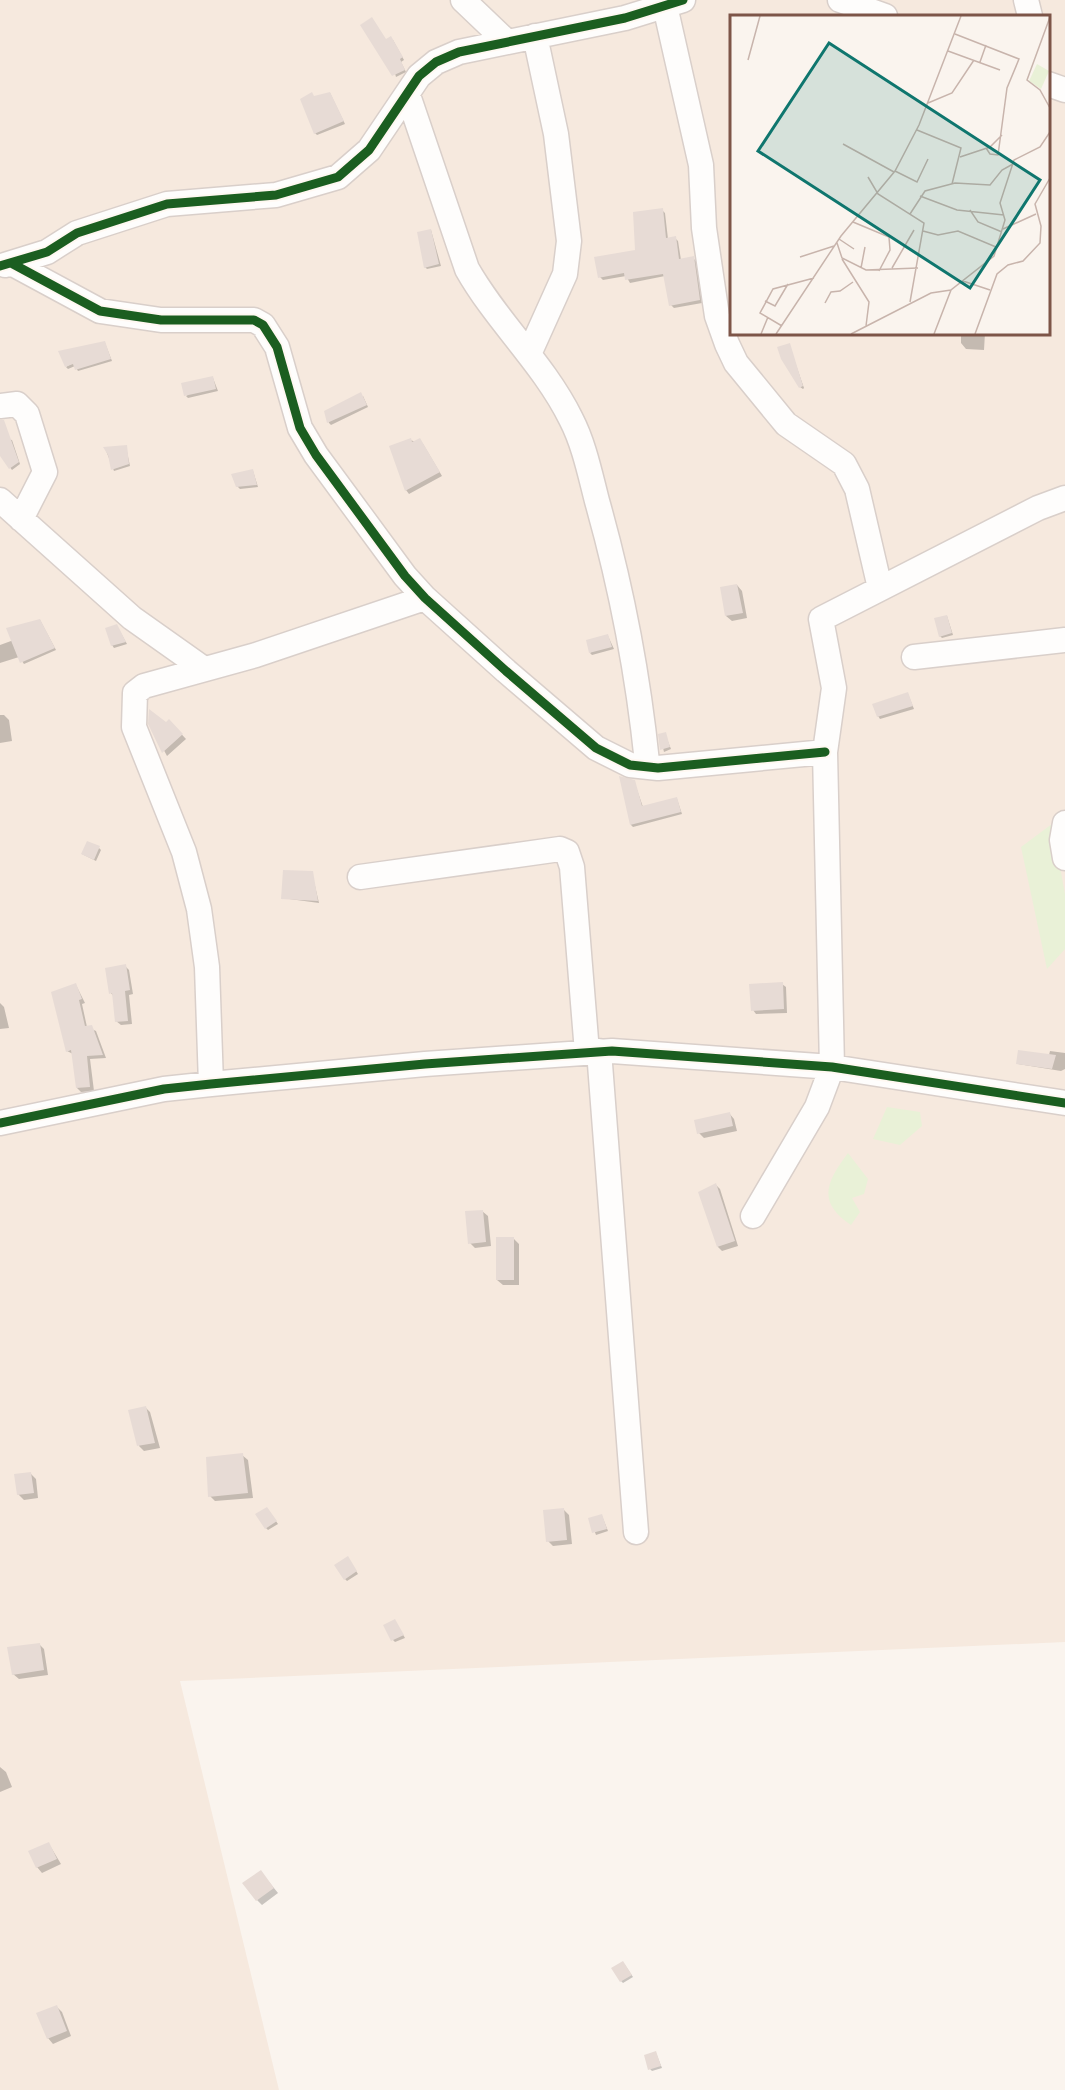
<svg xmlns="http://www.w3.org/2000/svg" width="1065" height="2090" font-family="Roboto,sans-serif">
  <rect width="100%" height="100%" fill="#faf4ee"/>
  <path fill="#f6e9de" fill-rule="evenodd" d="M0 0H1065V1642L180 1681 279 2090H0ZM732 16H1048V333H732Z"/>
  <path fill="#e9f1d7" d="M1052 824 1065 894V949L1047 969 1021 847Z
    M887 1107 920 1112 922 1126 900 1145 873 1139Z
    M848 1153 868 1179 864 1194 852 1198 860 1212 851 1225C816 1202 827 1181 848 1153Z"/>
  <path fill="#0003" d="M393 40 404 60 401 62 406 72 396 77 386 41Z
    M330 93 345 124 317 135 315 133Z
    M662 210 665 213 668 239 675 238 678 241 681 260 693 258 696 261 702 303 674 308 671 305 665 276 630 283 626 276 603 280 600 277 637 251Z
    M431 230 441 266 427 269 425 267Z
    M961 333H985L984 350 966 349 961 343Z
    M105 343 112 361 78 371 75 366 68 369 66 367Z
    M789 345 804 388 803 389 800 387Z
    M213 378 218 391 188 398 186 396Z
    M363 396 368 407 331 425 329 423 325 412Z
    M0 437 12 440 20 464 12 470 0 454Z
    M410 440 423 444 442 476 409 494 406 490Z
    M126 447 130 466 114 471 105 448Z
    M253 471 258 487 240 489 237 486Z
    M737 585 742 591 747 618 732 621 726 616Z
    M947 616 953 635 942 638 940 636Z
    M40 620 56 650 24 664 19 657 0 663V645L11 641Z
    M117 626 127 644 114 648 112 645Z
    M608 636 614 649 592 655 590 653Z
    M908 694 914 709 880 719 878 716Z
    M0 715H4L9 720 12 741 0 743Z
    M169 721 186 739 167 756 150 724H166Z
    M665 734 671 749 664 752 660 735Z
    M634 781 643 807 677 799 682 814 633 827 631 825Z
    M99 848 101 850 96 861 82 854Z
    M312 873 319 903 282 898Z
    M125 966 129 970 133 994 129 995 132 1024 121 1025 116 1021 114 997 111 993Z
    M782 984 786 987 787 1013 756 1014 753 1010Z
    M76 985 85 1003 82 1004 87 1027 96 1031 106 1058 90 1059 94 1091 81 1092 77 1088 73 1054 67 1051Z
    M0 1003 4 1007 9 1028 0 1029Z
    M1050 1051 1065 1053V1069L1061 1071 1018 1064 1049 1055Z
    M729 1113 734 1119 737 1131 704 1138 699 1133Z
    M716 1185 720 1189 738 1246 722 1251 718 1247Z
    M482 1211 488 1216 491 1246 475 1248 470 1243Z
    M514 1239 519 1244V1285H503L497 1280Z
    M145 1407 150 1412 160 1448 144 1451 139 1446Z
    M242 1455 248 1460 253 1498 215 1501 210 1496Z
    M31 1474 36 1479 38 1498 24 1500 18 1494Z
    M564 1510 569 1515 572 1544 553 1546 548 1541Z
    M269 1511 278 1524 268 1530 266 1528Z
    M602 1516 608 1531 596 1535 590 1519Z
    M349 1560 358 1574 347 1581 345 1579Z
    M395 1621 405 1638 395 1642 393 1640Z
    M39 1644 44 1649 48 1675 19 1679 13 1674Z
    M0 1767 6 1772 12 1787 0 1792Z
    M49 1844 61 1864 42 1873 37 1867Z
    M265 1877 278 1893 262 1905 257 1900Z
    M625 1965 633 1977 623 1983 621 1981Z
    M57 2007 62 2012 71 2036 53 2044 48 2038Z
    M656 2053 662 2068 652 2071 650 2069Z"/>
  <path fill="#e7dbd5" d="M372 17 386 39 391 36 403 57 400 59 405 70 392 76 360 25Z
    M312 92 314 96 330 92 344 121 314 134 300 99Z
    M663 208 666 238 676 236 679 259 694 256 700 300 669 306 663 274 625 280 624 273 598 278 594 257 635 250 633 212Z
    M431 229 439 264 424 268 417 232Z
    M105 341 111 359 75 370 73 364 65 367 58 351Z
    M790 343 803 386 799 388 781 359 777 347Z
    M213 376 216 389 184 396 181 383Z
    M361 392 367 405 327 423 324 411Z
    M0 420H4L19 462 9 469 0 456Z
    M411 438 412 442 420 438 440 472 405 491 389 446Z
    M127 445 129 464 111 470 108 455 103 447Z
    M253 469 257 485 236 487 231 474Z
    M737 584 743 613 725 616 720 587Z
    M947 615 952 633 939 637 934 618Z
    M40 619 55 648 20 663 6 628Z
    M117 624 126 642 111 646 105 628Z
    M608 634 612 647 589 653 586 640Z
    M908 692 913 706 877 717 872 704Z
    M149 709 166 722 169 719 183 734 162 753 148 724Z
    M666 732 670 747 660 750 658 734Z
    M619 776 635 780 642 806 677 797 681 812 630 825Z
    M87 841 100 846 94 860 81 854Z
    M283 870 313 871 318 901 281 899Z
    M126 964 130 990 125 991 128 1021 115 1022 112 993 109 994 105 968Z
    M783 982 784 1009 751 1011 749 984Z
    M76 983 82 999 79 1000 85 1026 92 1025 103 1055 87 1056 90 1087 76 1088 71 1050 66 1052 51 992Z
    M1018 1050 1056 1055 1052 1069 1016 1064Z
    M730 1112 733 1126 697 1134 694 1120Z
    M716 1183 735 1241 717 1247 698 1192Z
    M483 1210 486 1242 468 1244 465 1211Z
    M496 1237H514V1280H496Z
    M146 1406 155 1443 137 1446 128 1410Z
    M243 1453 248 1493 208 1497 206 1457Z
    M31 1472 34 1493 17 1495 14 1474Z
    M267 1507 277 1521 265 1529 255 1514Z
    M564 1508 567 1540 546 1542 543 1510Z
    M602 1514 607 1529 592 1533 588 1518Z
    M348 1556 357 1571 344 1580 334 1565Z
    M395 1619 404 1635 391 1641 383 1625Z
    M40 1643 44 1670 12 1675 7 1647Z
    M49 1842 57 1859 36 1868 28 1851Z
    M261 1870 274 1888 256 1901 242 1883Z
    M623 1961 632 1975 620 1982 611 1968Z
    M57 2005 67 2031 47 2039 36 2013Z
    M656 2051 661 2066 648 2070 644 2055Z"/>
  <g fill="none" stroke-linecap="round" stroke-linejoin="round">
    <defs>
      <path id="minor" d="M463 0 506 41
        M840 0 885 16
        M1026 0 1030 16
        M665 6 701 165 704 228 717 316 727 344 736 363 786 424 844 464 857 489 880 588
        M1048 84 1065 90
        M408 95 467 269C497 322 544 364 571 419 584 444 590 474 597 501 621 586 638 674 647 762L652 766
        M13 264 100 311 161 320H254L263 325 277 347 300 428 316 455 405 576 425 598 506 671 596 748 630 765 658 768 825 752
        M5 265 47 252 77 233 167 204 276 195 338 177 369 150 419 76 436 62 459 52 625 18 683 0
        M529 354 565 274 569 241 556 134 535 36
        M0 406 17 404 27 414 45 472 21 519
        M0 500 132 618 204 669
        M914 657 1065 640
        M1065 823 1062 840 1065 858
        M360 877 560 849 567 852 572 867 587 1052
        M599 1051 636 1532
        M211 1084 207 967 199 909 184 852 134 727 135 693 144 686 256 655 425 598
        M0 1123 164 1089 211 1084 425 1064 612 1051 832 1067 1065 1103
        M753 1216 817 1107 832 1067 825 752 834 688 821 619 1038 508 1065 498"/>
    </defs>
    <use href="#minor" stroke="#d9cfca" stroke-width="27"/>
    <use href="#minor" stroke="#fefdfc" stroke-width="24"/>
    <defs>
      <path id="cycleway" d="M13 264 100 311 161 320H254L263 325 277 347 300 428 316 455 405 576 425 598 506 671 596 748 630 765 658 768 825 752
        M0 266 47 252 77 233 167 204 276 195 338 177 369 150 419 76 436 62 459 52 625 18 683 0
        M0 1123 164 1089 211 1084 425 1064 612 1051 832 1067 1065 1103"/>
    </defs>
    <use href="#cycleway" stroke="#fff8f2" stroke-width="13"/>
    <use href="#cycleway" stroke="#1b5e20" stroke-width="9"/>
  </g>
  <g transform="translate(730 15)">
    <rect width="320" height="320" fill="#faf4ee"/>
    <path d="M307 49 319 56 311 74 299 66Z" fill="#e9f1d7"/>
    <path fill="none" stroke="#c8b4ac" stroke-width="1.5" d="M320 2 297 65 310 75 320 93M225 19 289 44 277 73 268 140 260 139 256 133M218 36 270 55M18 45 30 1M250 47 256 30M198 88 222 78 244 45M187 115 231 133 222 169M113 129 164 157M230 142 260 132 272 120M165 156 187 167 198 144M138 162 148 179 194 208 180 287M190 181 227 195 274 200M240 195 248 207 272 217M180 199 195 176 225 168 260 170 272 155 283 149M123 207 159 222 160 235 149 256M273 214 306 199M193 216 208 220 228 216 266 232M109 224 124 234M107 228 112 243 136 255 188 253M70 242 104 231M112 244 139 287 136 311M131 253 135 232M162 253 184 215M233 266 260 275M35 286 45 291 58 269M95 288 101 277 110 276 123 267M52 311 30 298 43 274 84 263M31 319 38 302M46 319 111 221 165 156 189 110 231 1M121 319 201 278 221 275M204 319 221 275 264 241 275 205 270 188 284 145 310 132 320 117M245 319 267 259 278 250 293 246 310 228 311 211 305 189 320 163"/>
    <path fill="#0f766e" fill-opacity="0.15" stroke="#0f766e" stroke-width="3" d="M99 28 310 165 240 273 28 136Z"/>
    <rect width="320" height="320" fill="none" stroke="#7d5548" stroke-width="3"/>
  </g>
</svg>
